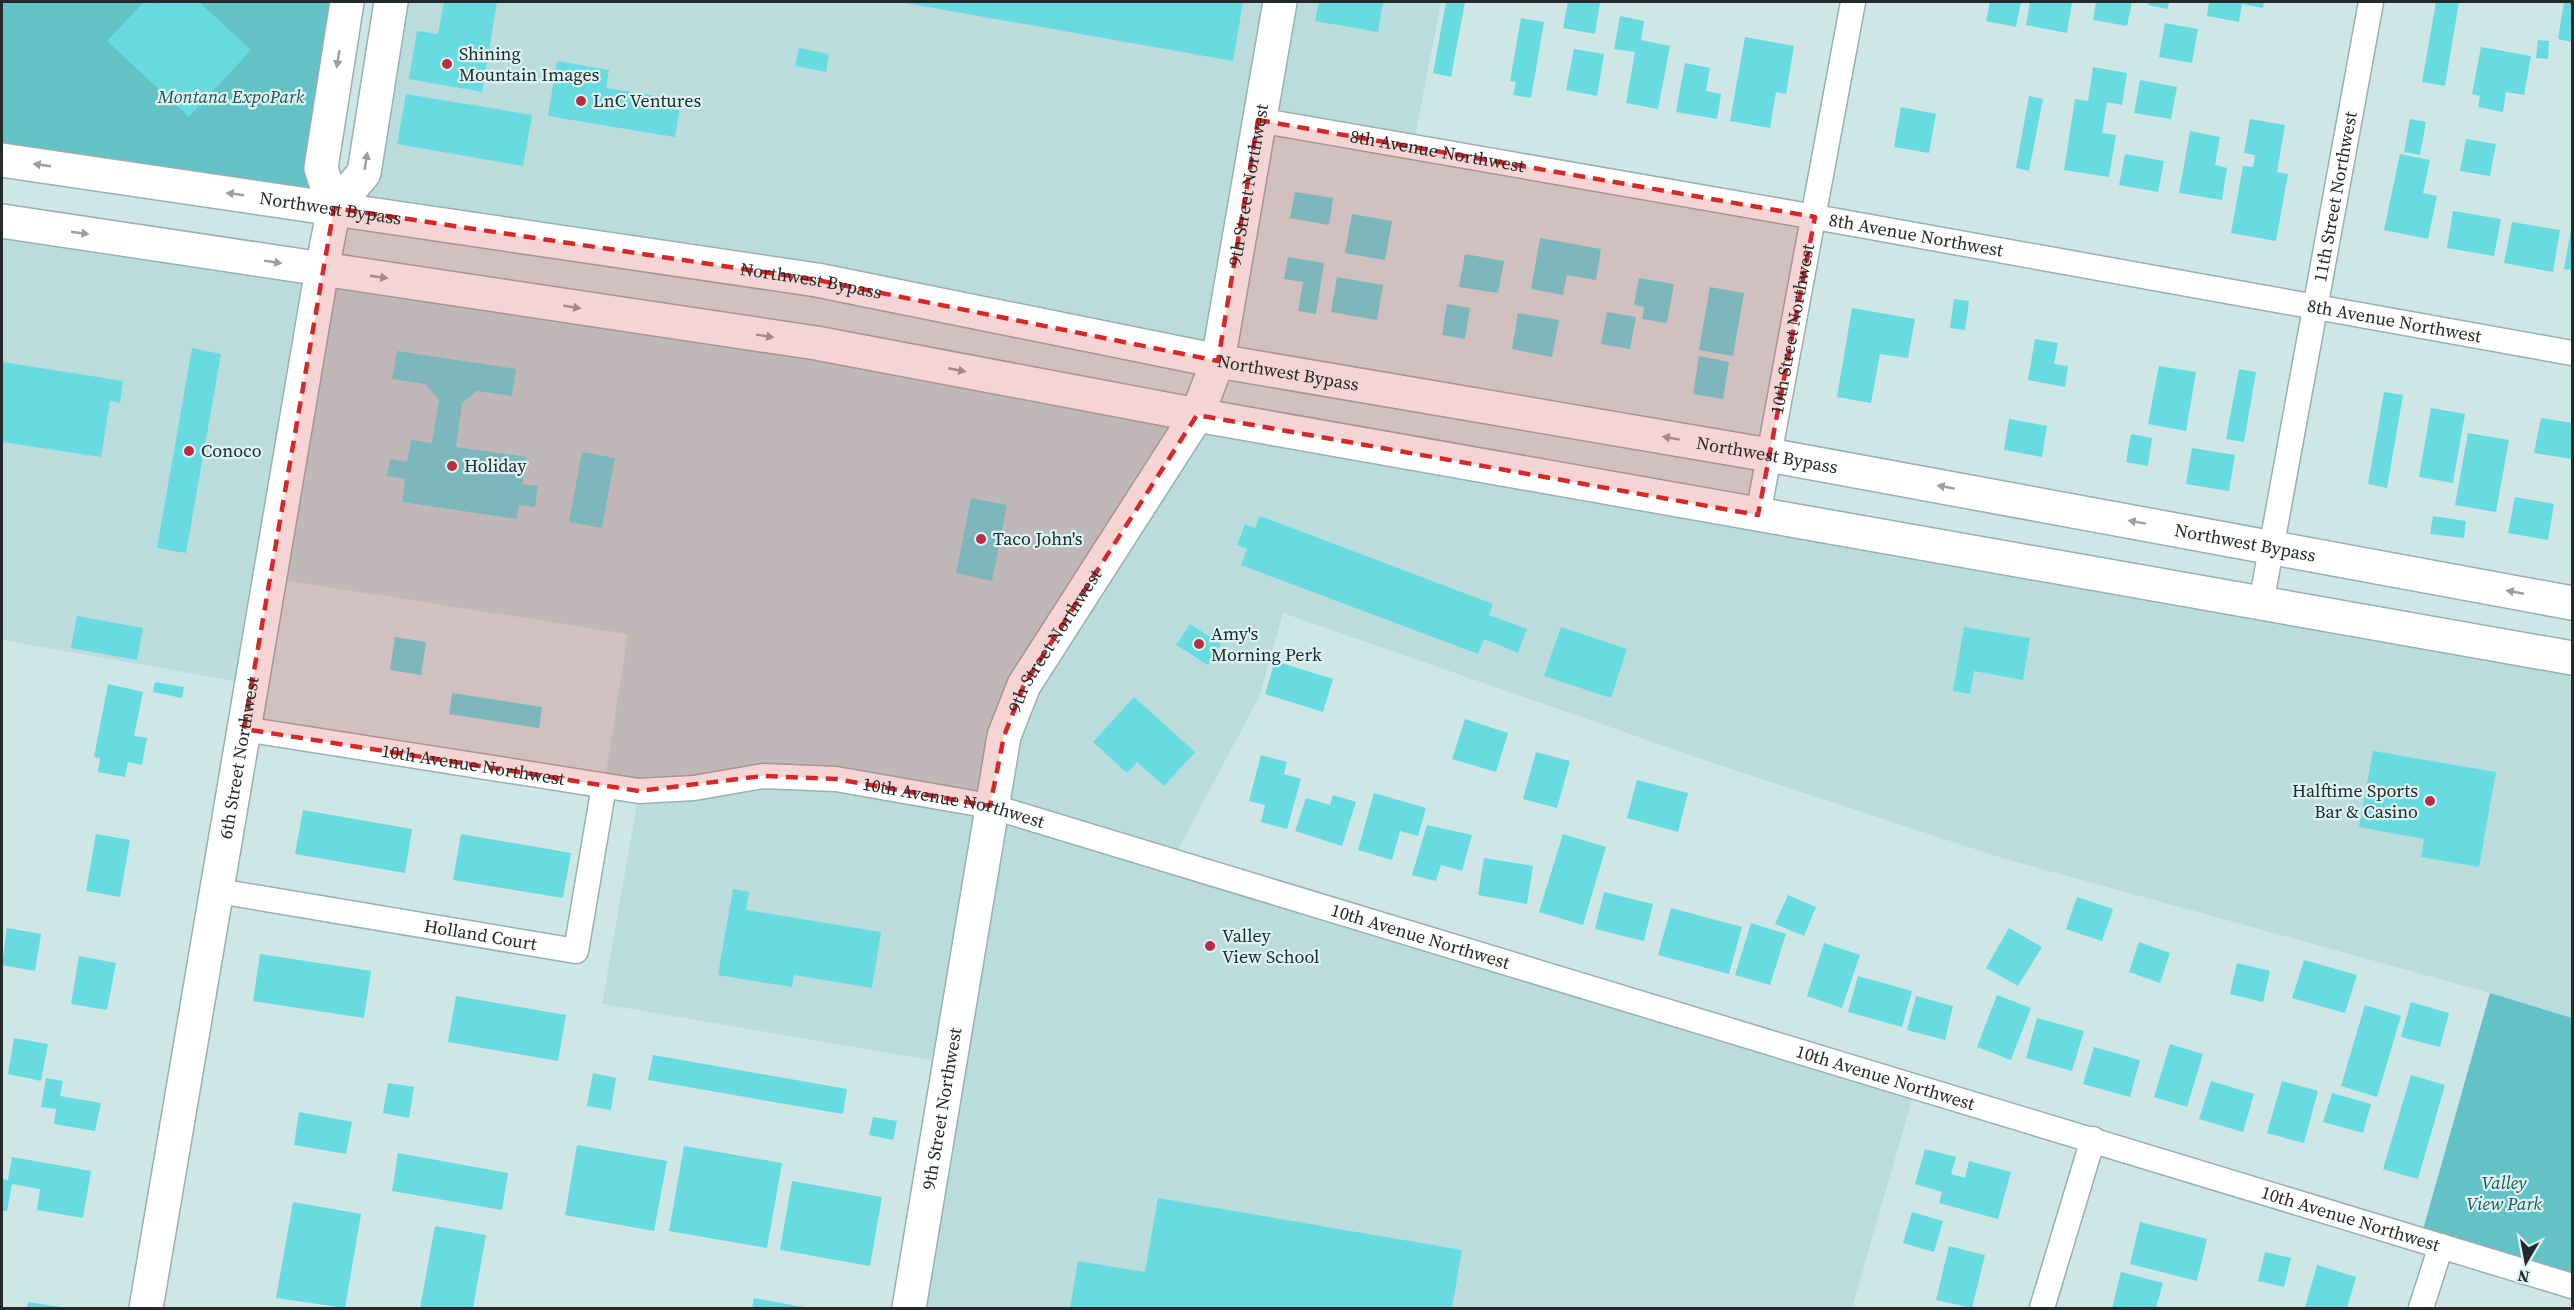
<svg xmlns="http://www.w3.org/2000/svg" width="2574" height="1310" font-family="'Source Serif 4',serif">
  <rect width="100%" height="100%" fill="#cfe6e7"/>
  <path fill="#bbdcdd" d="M391 2H1441L1413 147 1258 121 1218 361 334 208 364 173Z
    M2 221 2572 658V1018L2490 993 2002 858 1713 763 1283 613 1259 697 1172 861 1916 1086 1852 1308H909L948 1063 602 1004 639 792 604 786 628 634 270 578 252 684 2 640Z"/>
  <path fill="#63c2c6" d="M2 2H347L334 208 2 160Z
    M2490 993 2572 1018V1286L2420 1240Z"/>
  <path fill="#67dbe0" d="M144 2H150L154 4 156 2H199L251 50 189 117 107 41Z
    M444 2H497L482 92 409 79 417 31 438 34Z
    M900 2H1243L1233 61Z
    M1319 2H1383L1378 32 1315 21Z
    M1446 2H1465L1451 77 1433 73Z
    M1568 2 1600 3 1595 34 1563 28Z
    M1990 2H2021L2016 27 1986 21Z
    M2030 2H2072L2067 33 2026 25Z
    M2096 2H2132L2127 26 2093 20Z
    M2149 2H2169L2168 9 2148 5Z
    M2209 2H2264L2263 8 2242 4 2239 22 2207 16Z
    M2436 2H2459L2445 86 2422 82Z
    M2564 2H2572V42L2558 39Z
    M1620 16 1644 21 1641 40 1670 46 1658 109 1626 103 1635 52 1614 49Z
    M1521 18 1544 22 1531 98 1513 95 1516 82 1510 81Z
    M2165 23 2198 29 2192 63 2159 57Z
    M1745 37 1794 46 1786 94 1776 92 1770 128 1730 121Z
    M2538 40 2549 41 2548 59 2536 58Z
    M2481 47 2531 56 2524 95 2506 92 2503 112 2478 107 2480 96 2472 94Z
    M799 48 829 54 826 72 795 66Z
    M1574 49 1604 54 1597 96 1566 90Z
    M557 61 609 70 606 88 681 100 675 137 548 116Z
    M1685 63 1710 68 1706 91 1721 94 1717 119 1676 112Z
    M2093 67 2127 73 2122 105 2107 102 2102 133 2116 135 2109 177 2064 170 2075 99 2088 101Z
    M2140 80 2177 87 2171 119 2134 113Z
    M406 94 532 115 523 166 397 144Z
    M2029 96 2043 99 2029 171 2016 168Z
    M1901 107 1936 114 1929 153 1894 147Z
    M2250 119 2285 125 2277 172 2288 174 2276 241 2231 233 2243 166 2253 167 2255 155 2244 153Z
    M2410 119 2426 122 2420 155 2404 152Z
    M2190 131 2220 137 2215 165 2227 168 2222 200 2179 193Z
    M2466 139 2496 144 2490 176 2460 171Z
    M2125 154 2164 161 2158 192 2119 185Z
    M2400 154 2430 160 2423 193 2437 196 2428 239 2384 230Z
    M1295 192 1333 198 1329 225 1290 218Z
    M2453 211 2501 219 2494 256 2447 248Z
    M1352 214 1392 221 1385 260 1345 253Z
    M2512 222 2560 230 2553 272 2504 263Z
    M2571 230H2572V270L2564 269Z
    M1540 238 1601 249 1596 280 1567 275 1563 295 1531 289Z
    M1465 254 1504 261 1498 293 1459 287Z
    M1288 257 1324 263 1316 314 1298 311 1303 282 1284 279Z
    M1337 277 1383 285 1377 320 1331 312Z
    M1639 278 1674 284 1667 323 1642 319 1644 307 1634 305Z
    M1710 287 1744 293 1733 356 1699 350Z
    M1954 299 1969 301 1965 330 1950 328Z
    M1447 304 1470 308 1465 339 1442 335Z
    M1852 308 1915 319 1908 358 1880 354 1871 403 1837 397Z
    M1607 312 1636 317 1630 349 1601 344Z
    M1518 313 1559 320 1552 357 1512 349Z
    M2035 339 2058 343 2054 364 2068 366 2065 387 2028 380Z
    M192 348 221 354 186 553 157 548Z
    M397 351 516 369 512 396 477 391 462 403 456 447 527 457 522 484 538 486 535 507 519 505 517 519 402 502 405 479 387 476 390 459 407 462 411 440 432 443 439 400 425 384 392 379Z
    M1699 356 1729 362 1723 399 1693 394Z
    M2 362 123 381 120 403 110 401 101 457 2 442Z
    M2159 366 2196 372 2186 431 2148 424Z
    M2239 369 2256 372 2244 442 2226 439Z
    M2384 392 2403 395 2387 488 2368 484Z
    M2431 408 2465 414 2453 483 2419 477Z
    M2541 418 2572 423V459L2534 453Z
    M2009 419 2047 426 2042 457 2004 450Z
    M2468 433 2509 440 2496 512 2455 505Z
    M2131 434 2152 438 2148 466 2126 462Z
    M2192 448 2235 455 2229 491 2186 484Z
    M582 452 615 458 602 528 569 522Z
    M2515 497 2554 504 2548 540 2508 533Z
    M971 498 1007 505 992 581 956 573Z
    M1260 516 1493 604 1489 615 1527 629 1518 653 1484 639 1478 654 1241 565 1247 549 1237 545 1245 524 1255 528Z
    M2433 516 2466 521 2464 538 2430 534Z
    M77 616 143 628 137 660 71 648Z
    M1190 624 1221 644 1208 665 1176 645Z
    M1561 627 1627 649 1611 698 1544 676Z
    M1964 627 2030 638 2023 680 1974 671 1970 694 1953 691Z
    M395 637 426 642 421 675 390 670Z
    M1275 661 1333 679 1323 712 1265 694Z
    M155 682 184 687 182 698 153 692Z
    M108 684 143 692 134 736 147 738 142 765 128 762 125 777 98 772 100 758 94 757Z
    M452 693 542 707 539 728 449 714Z
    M1134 697 1195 752 1164 786 1137 762 1127 773 1093 742Z
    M1465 719 1508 733 1496 772 1452 759Z
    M2373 751 2496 772 2479 867 2421 857 2424 839 2359 827Z
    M1536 752 1570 761 1557 808 1523 799Z
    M1261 755 1287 762 1284 774 1301 779 1287 829 1261 822 1265 805 1249 801Z
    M1637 780 1688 793 1678 832 1627 818Z
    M1374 793 1426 808 1418 836 1400 831 1392 860 1358 850Z
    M1333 795 1356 802 1342 846 1295 831 1306 798 1330 805Z
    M303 810 412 829 405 873 295 854Z
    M1427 825 1472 835 1462 871 1441 865 1436 881 1412 875Z
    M96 834 130 840 120 897 86 891Z
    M461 834 571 853 563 898 453 880Z
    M1563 834 1606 847 1583 925 1539 912Z
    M1484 858 1533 866 1527 904 1478 895Z
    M733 889 749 892 746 910 881 932 872 988 794 975 792 987 718 975Z
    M1604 892 1653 904 1644 941 1595 929Z
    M1788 895 1816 907 1804 936 1775 924Z
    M2077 897 2113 909 2102 941 2066 929Z
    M1671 908 1742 927 1729 974 1658 955Z
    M1751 923 1786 934 1770 985 1735 975Z
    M7 928 41 934 35 971 2 965Z
    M2009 928 2042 947 2018 986 1986 968Z
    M2139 942 2170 953 2160 983 2129 972Z
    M1824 943 1860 955 1842 1008 1807 996Z
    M260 954 371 971 364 1018 253 1001Z
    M79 956 116 963 107 1010 71 1004Z
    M2304 960 2357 975 2345 1013 2292 998Z
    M2237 963 2270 971 2263 1002 2230 994Z
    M1858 976 1912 991 1902 1027 1848 1012Z
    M1997 995 2031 1008 2011 1060 1977 1047Z
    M456 996 566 1015 558 1061 448 1042Z
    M1916 996 1953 1006 1945 1040 1907 1030Z
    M2411 1002 2449 1013 2440 1047 2401 1037Z
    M2365 1005 2401 1016 2377 1097 2341 1086Z
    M2037 1018 2084 1031 2072 1071 2026 1058Z
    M14 1038 48 1044 41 1081 8 1074Z
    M2170 1044 2203 1054 2187 1107 2154 1097Z
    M2094 1047 2140 1060 2130 1097 2083 1084Z
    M653 1055 847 1089 843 1114 648 1080Z
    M593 1073 616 1078 611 1110 587 1106Z
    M2411 1075 2445 1085 2418 1179 2383 1169Z
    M46 1078 63 1081 60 1096 101 1103 95 1131 54 1124 56 1109 41 1107Z
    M2211 1081 2254 1094 2243 1132 2199 1119Z
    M2282 1081 2318 1091 2304 1143 2267 1133Z
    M388 1083 414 1087 409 1118 383 1113Z
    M2332 1093 2371 1104 2363 1133 2323 1122Z
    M299 1112 352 1122 346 1154 294 1145Z
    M873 1117 897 1121 893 1140 869 1135Z
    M577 1145 667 1161 654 1231 565 1215Z
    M684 1146 782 1163 767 1248 669 1231Z
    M1925 1149 1956 1157 1951 1174 1965 1178 1969 1161 2011 1172 1998 1219 1939 1203 1942 1192 1915 1184Z
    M398 1153 508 1173 502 1210 392 1191Z
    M12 1157 91 1171 83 1218 37 1210 40 1189 12 1184 7 1211H2V1179L8 1180Z
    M792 1181 882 1197 870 1266 780 1250Z
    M1158 1198 1462 1250 1452 1308H1070L1078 1261 1145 1272Z
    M293 1202 361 1214 345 1308 276 1298Z
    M1912 1212 1943 1221 1934 1252 1903 1243Z
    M2140 1222 2207 1239 2197 1281 2130 1264Z
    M435 1226 486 1235 473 1308H420Z
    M1949 1246 1985 1255 1972 1308 1936 1300Z
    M2265 1252 2291 1258 2284 1287 2258 1281Z
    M2317 1265 2356 1277 2347 1308H2305Z
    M2121 1272 2163 1283 2156 1308H2112Z
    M754 1298 804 1307V1308H752Z
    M28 1302 61 1307 60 1308H27Z"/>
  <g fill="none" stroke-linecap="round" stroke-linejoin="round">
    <defs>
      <g id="street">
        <path id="s1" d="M1258 120 1815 217 2572 353"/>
        <path id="s2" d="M1758 515 1853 2"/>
        <path id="s3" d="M2261 604 2371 2"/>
        <path id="s4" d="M244 729 639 791 694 788 763 776 836 779 990 806 2572 1286"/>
        <path id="s5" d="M218 891 576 951 604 786"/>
        <path d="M2042 1308 2093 1139"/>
        <path d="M2421 1308 2441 1246"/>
      </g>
      <g id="secondary">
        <path id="s6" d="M2 160 817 280 1218 361 1769 455 2572 603"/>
        <path d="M334 208 321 168 347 2"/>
        <path d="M2 221 816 343 1197 415 2572 658"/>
        <path id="s7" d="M146 1308 322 269 334 208 364 173 391 2"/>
        <path id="s8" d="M909 1308 1004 736 1024 685 1197 415 1218 361 1280 2"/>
      </g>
    </defs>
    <use href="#street" stroke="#99afb0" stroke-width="27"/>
    <use href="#secondary" stroke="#99afb0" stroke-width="36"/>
    <use href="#street" stroke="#fff" stroke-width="24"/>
    <use href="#secondary" stroke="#fff" stroke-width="33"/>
  </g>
  <defs><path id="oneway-solid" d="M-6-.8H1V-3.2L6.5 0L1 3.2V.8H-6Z" transform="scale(1.5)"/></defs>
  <g fill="#9c9fa0">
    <use href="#oneway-solid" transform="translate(338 59) rotate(99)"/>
    <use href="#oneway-solid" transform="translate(366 161) rotate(-81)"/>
    <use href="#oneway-solid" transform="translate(42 165) rotate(-172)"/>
    <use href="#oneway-solid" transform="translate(235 194) rotate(-172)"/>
    <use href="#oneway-solid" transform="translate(80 233) rotate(8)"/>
    <use href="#oneway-solid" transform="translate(273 262) rotate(9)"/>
    <use href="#oneway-solid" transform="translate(379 277) rotate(8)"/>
    <use href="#oneway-solid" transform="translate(572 307) rotate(9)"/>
    <use href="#oneway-solid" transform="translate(765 336) rotate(9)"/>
    <use href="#oneway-solid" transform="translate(957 370) rotate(11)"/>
    <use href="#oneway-solid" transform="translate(1671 438) rotate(-170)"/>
    <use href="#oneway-solid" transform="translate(1946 487) rotate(-170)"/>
    <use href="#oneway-solid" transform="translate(2137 522) rotate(-170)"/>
    <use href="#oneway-solid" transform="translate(2515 592) rotate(-169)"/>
  </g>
  <path fill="#d62828" fill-opacity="0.2" stroke="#d62828" stroke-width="4.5" stroke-dasharray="12 8" stroke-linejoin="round" d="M1258 120 1815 217 1758 515 1197 415 1024 685 1004 736 990 806 836 779 763 776 639 791 244 729 334 208 817 280 1218 361Z"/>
  <g fill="#bd2d3f" stroke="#dcf4f4" stroke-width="2">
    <circle cx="447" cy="64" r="6"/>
    <circle cx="581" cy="101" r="6"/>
    <circle cx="189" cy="451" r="6"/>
    <circle cx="452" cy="466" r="6"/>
    <circle cx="981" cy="539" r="6"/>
    <circle cx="1199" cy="644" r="6"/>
    <circle cx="2430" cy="801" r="6"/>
    <circle cx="1210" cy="946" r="6"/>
  </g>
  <g text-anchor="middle" stroke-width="4.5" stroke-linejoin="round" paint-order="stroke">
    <g font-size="18" fill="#222a2b" stroke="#dcf4f4" text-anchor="start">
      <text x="459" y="60">Shining<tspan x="459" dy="21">Mountain Images</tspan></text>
      <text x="593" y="107">LnC Ventures</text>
      <text x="201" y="457">Conoco</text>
      <text x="464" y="472">Holiday</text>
      <text x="993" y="545">Taco John's</text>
      <text x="1211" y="640">Amy's<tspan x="1211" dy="21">Morning Perk</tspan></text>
      <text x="2418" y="797" text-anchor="end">Halftime Sports<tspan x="2418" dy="21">Bar &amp; Casino</tspan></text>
      <text x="1222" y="942">Valley<tspan x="1222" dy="21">View School</tspan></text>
    </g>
    <g font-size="18" font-style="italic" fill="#225557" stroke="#dcf4f4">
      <text x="231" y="103">Montana ExpoPark</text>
      <text x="2504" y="1189">Valley<tspan x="2504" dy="21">View Park</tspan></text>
    </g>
    <g font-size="18" fill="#222a2b" stroke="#dcf4f4">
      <text dy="6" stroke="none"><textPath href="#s1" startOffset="182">8th Avenue Northwest</textPath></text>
      <text dy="6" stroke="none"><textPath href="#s8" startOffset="1192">9th Street Northwest</textPath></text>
      <text dy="6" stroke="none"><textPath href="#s3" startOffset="414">11th Street Northwest</textPath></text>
      <text dy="6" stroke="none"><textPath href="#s6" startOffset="332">Northwest Bypass</textPath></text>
      <text dy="6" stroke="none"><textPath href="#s1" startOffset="668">8th Avenue Northwest</textPath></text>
      <text dy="6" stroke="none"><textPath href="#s6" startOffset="818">Northwest Bypass</textPath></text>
      <text dy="6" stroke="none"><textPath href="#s1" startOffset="1154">8th Avenue Northwest</textPath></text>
      <text dy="6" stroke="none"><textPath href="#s2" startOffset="189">10th Street Northwest</textPath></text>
      <text dy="6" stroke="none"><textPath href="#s6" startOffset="1304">Northwest Bypass</textPath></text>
      <text dy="6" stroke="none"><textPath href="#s6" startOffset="1790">Northwest Bypass</textPath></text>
      <text dy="6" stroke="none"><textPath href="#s6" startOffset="2276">Northwest Bypass</textPath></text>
      <text dy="6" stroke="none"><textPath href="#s8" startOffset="688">9th Street Northwest</textPath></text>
      <text dy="6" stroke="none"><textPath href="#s7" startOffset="558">6th Street Northwest</textPath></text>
      <text dy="6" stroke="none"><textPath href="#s4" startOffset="232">10th Avenue Northwest</textPath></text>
      <text dy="6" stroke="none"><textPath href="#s4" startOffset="718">10th Avenue Northwest</textPath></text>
      <text dy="6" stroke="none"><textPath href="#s5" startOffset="266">Holland Court</textPath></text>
      <text dy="6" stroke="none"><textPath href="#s4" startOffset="1204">10th Avenue Northwest</textPath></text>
      <text dy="6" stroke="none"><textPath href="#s4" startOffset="1690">10th Avenue Northwest</textPath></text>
      <text dy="6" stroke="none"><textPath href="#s8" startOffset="202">9th Street Northwest</textPath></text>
      <text dy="6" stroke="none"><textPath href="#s4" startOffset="2176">10th Avenue Northwest</textPath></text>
    </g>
  </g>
  <rect width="2574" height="1310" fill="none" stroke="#222a2b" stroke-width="6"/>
  <g transform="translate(2526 1262) rotate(190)" stroke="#dcf4f4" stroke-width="4.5" paint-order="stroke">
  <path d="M0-4.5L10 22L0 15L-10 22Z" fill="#222a2b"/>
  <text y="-9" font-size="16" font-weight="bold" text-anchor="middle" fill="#222a2b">N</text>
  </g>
</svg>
